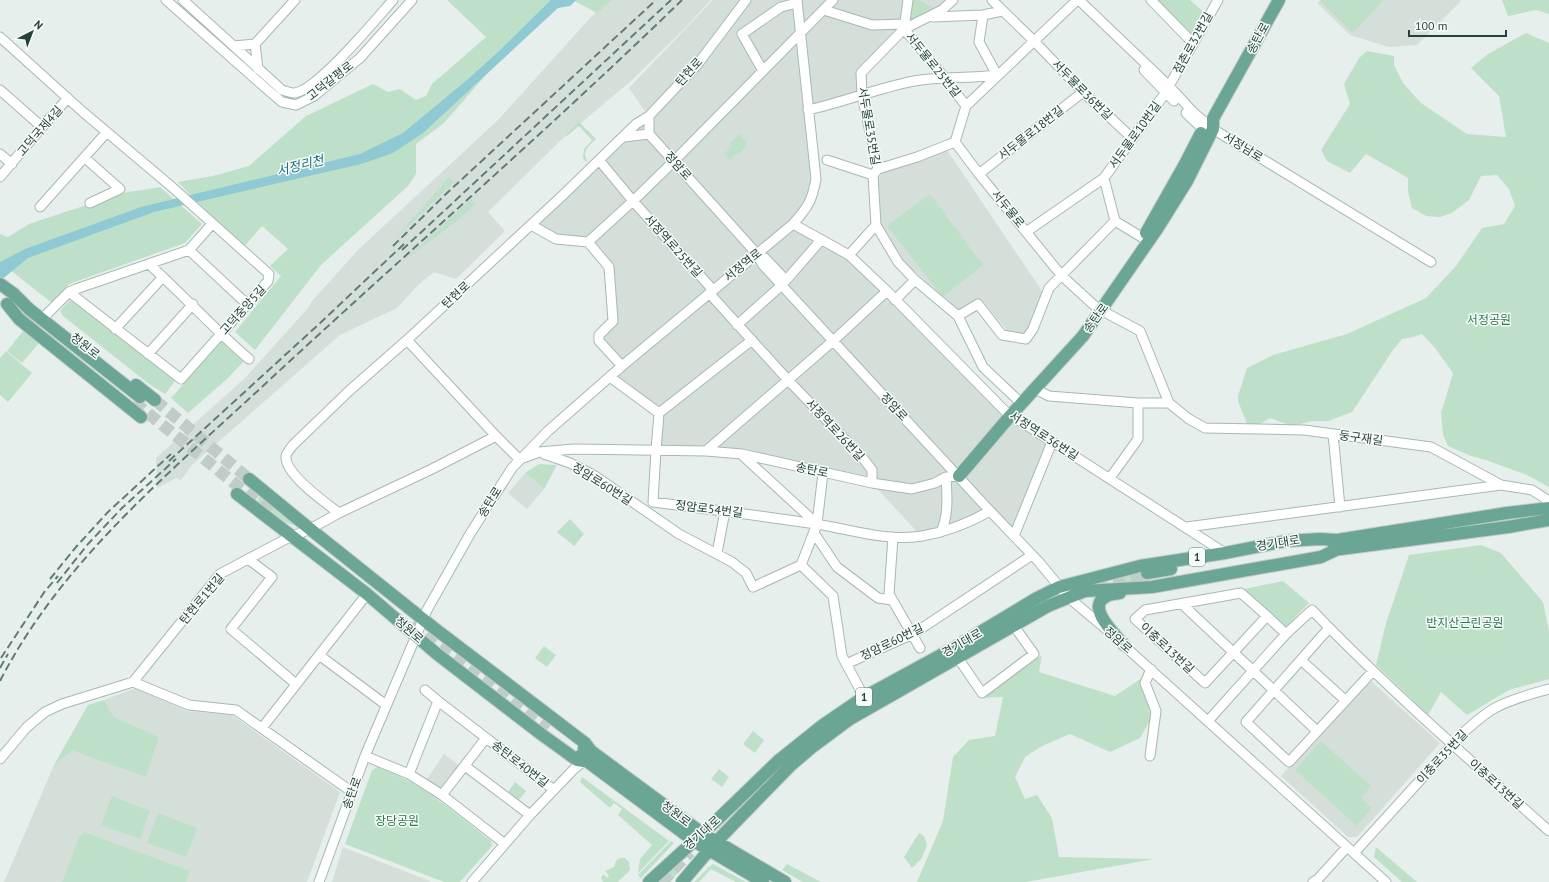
<svg xmlns="http://www.w3.org/2000/svg" width="1549" height="882" font-family="'PT Sans','Noto Sans KR',sans-serif">
  <rect width="100%" height="100%" fill="#e6efeb"/>
  <path fill="#d4dfda" d="M609 0H711L685 28 632 80 562 139 488 212 505 231 456 279 434 272 419 284 397 308 340 335 192 465 181 480 176 478 157 488 156 458 246 377 309 307 311 302 359 249 498 120 591 17Z
    M713 0H953L904 29 861 73 862 95 808 110 816 179 794 224 849 255 1006 412 1052 442 1014 536 990 511 921 536 872 483 742 454 656 450 659 413 610 377 622 366 599 341 613 321 609 267 588 242 556 239 531 225 648 116 629 88Z
    M1320 0H1460L1461 1 1417 45 1389 47 1350 35 1317 3Z
    M947 150 1044 294 1025 337 1010 334 981 299 960 312 901 259 881 225 876 181 882 173Z
    M525 473 544 489 527 509 508 493Z
    M1371 681 1440 743 1357 837H1348L1281 776Z
    M136 688 187 711 232 715 340 792 307 882H4L54 765 73 751 146 776 159 737 114 717 104 700Z
    M444 754 460 766 445 786 439 788 427 779Z
    M343 847 432 882H332Z"/>
  <path fill="#bfe0c8" d="M447 0H559L504 54 444 123 416 144V174L408 186 321 265 255 350 235 332 281 276 270 266 288 249 262 226 242 249 178 182 213 176 249 166 306 116 373 84 388 92 400 89 416 100 426 96 432 84 486 37Z
    M573 0H612L597 13Z
    M910 0H920L936 10 913 20 907 18Z
    M1154 0H1190L1206 14 1192 39Z
    M1322 0H1384L1353 33 1320 1Z
    M1502 0H1549V14L1536 10 1508 16Z
    M1526 33 1549 43V487L1527 475 1486 460 1471 456 1448 446 1443 435 1441 413 1453 373 1435 348 1422 334 1413 337 1402 339 1393 350 1352 412 1328 421H1312L1292 426 1270 418 1260 424H1247L1238 401V396L1247 368 1273 355 1347 334 1426 298 1456 266 1482 228 1504 224 1515 206 1509 189 1497 175 1481 176 1469 200 1452 213 1440 217 1426 216 1412 208 1408 192V178L1366 154 1350 173 1327 161 1321 150 1350 104 1344 84 1359 58 1367 51 1394 56V65L1403 83 1421 103 1467 134 1506 137 1499 96 1471 68 1488 54Z
    M579 122 596 139C589 146 582 150 587 160L586 162 583 158 584 149 592 140 579 126 566 137 567 133Z
    M739 134 747 142 746 146 738 155 736 154 730 160 724 154 732 145 730 143Z
    M449 177 454 182 390 244Z
    M160 187 202 224 185 243 69 284 52 303 0 262V234L8 237 29 224 123 193Z
    M930 194 983 265 943 297 887 226Z
    M471 199 475 205 448 228 402 262Z
    M69 301H74L175 381 165 394 149 384 63 316 60 311Z
    M24 330 39 343 22 363 7 351Z
    M222 341H229L247 358 227 379 188 413 171 398Z
    M6 351 32 373 8 402 0 395V358Z
    M539 464 557 465 544 489 525 473Z
    M263 496 298 525C285 527 268 510 258 502V498Z
    M570 519 584 534 574 546 557 532Z
    M1481 545 1501 553 1543 602 1549 631V679L1509 690 1467 715 1441 692 1428 715 1376 665 1386 623 1409 555Z
    M1146 566 1149 583 1115 585 1113 582V579Z
    M1283 581 1309 603 1286 627 1244 589Z
    M544 646 556 655 547 667 535 658Z
    M1042 655 1039 672 1115 696 1142 678 1140 684 1149 707 1151 719 1140 738 1110 752 1070 734 1042 746 1025 757 1015 777 1025 799 1037 795 1052 818 1059 857 1154 859 1026 882H917L943 821 953 757 969 740 995 736 1003 697 980 698Z
    M104 700 114 717 159 737 146 777 73 751 54 765 88 705Z
    M753 731 764 740 755 753 743 744Z
    M1321 741 1371 786 1361 798 1372 808 1357 826 1295 770Z
    M378 767C420 782 457 814 491 841L492 846 460 882H444L345 844 372 770Z
    M719 769 729 777 722 787 711 779Z
    M582 777 669 841 638 873 640 859 652 845 618 815 622 809 614 803 610 808 580 782Z
    M515 782 526 791 519 800 508 792Z
    M112 796 150 811 140 839 101 825Z
    M158 813 197 828 186 857 147 843Z
    M84 832 190 871 186 882H62L79 837Z
    M919 833 924 836 927 845 922 858 912 868 904 857Z
    M671 841 674 843 641 878 638 875Z
    M1376 847 1417 882H1402L1374 857Z
    M620 858H625L629 862 630 870 618 882H603L601 878 603 874 607 878 609 875 605 871 614 867 616 861Z
    M680 860 685 865 674 877 671 882H655Z
    M713 864 746 882H736L711 869 699 882H694L710 866Z
    M787 864 821 882H803L782 870Z"/>
  <path fill="#8ec9d4" d="M551 0H576L570 6 558 8 423 133 393 153 361 164 154 212 28 258 0 281V262L25 249 141 207 360 154 403 133 467 80 498 52Z"/>
  <g fill="none" stroke-linecap="round" stroke-linejoin="round">
    <path stroke="#bfccc8" stroke-width="12" stroke-dasharray="12 6" stroke-linecap="butt" d="M155 400 249 479
      M134 402 270 512
      M1095 583 1147 573
      M411 625 547 730
      M661 882 690 852"/>
    <defs>
      <path id="minor" d="M166 0 269 91 282 102 296 105 314 96 360 58 412 0
        M183 0 282 90C286 91 291 93 294 93 317 91 376 19 393 0
        M908 0 904 29 944 77 966 106
        M953 0 942 10 904 29 861 73 862 95 878 169 873 175 876 225 898 262 915 280 958 316 983 367 1021 403
        M992 0 1034 41 1083 92 1132 138
        M1079 0 1169 86 1194 113 1213 129 1431 262
        M1151 0 1193 43
        M824 10 872 25 904 24
        M933 17 983 15 1002 11
        M0 37 83 112 172 187 269 274 268 281 181 379 69 292
        M255 44 295 0
        M255 44 258 69
        M234 46 255 44
        M1144 70 1174 101
        M763 71 742 34 781 7 797 3
        M1169 86 1218 0
        M0 90 42 127
        M808 110C844 102 878 88 914 81 942 76 969 79 997 75L979 42 983 15
        M1186 113 1208 134
        M649 116V134
        M649 134 757 254 763 265 990 511 1038 561 1068 597 1106 629
        M624 137 649 134
        M955 142 979 174 1061 275 1097 308 1140 331 1169 403 1189 419 1205 428 1304 430 1431 447 1501 485 1532 490 1549 501
        M0 154 12 164
        M85 158 120 189 90 203
        M599 160 633 201 713 290
        M827 160 873 175
        M878 169 917 157 955 142 966 106 1074 3
        M979 174 1083 92
        M0 177 42 127 68 98
        M40 207 107 132
        M1115 221 1104 178 1166 92
        M1115 221 1148 241
        M793 224 849 255 887 291 1006 412 1225 553
        M531 225 556 239 588 242 609 267 613 321 599 335V341L622 366
        M1026 232 1104 178
        M588 242 633 201 674 161 833 0
        M189 250 248 305
        M757 254 765 258 782 276
        M849 255 876 225
        M149 264C183 295 214 329 249 359
        M709 293 788 380 862 457 872 470V483
        M895 300 915 280
        M46 315 69 292 76 289 189 250 212 224
        M958 316 978 304 1002 335 1026 339 1033 329 1049 288 1115 221
        M737 325 782 285 821 240
        M115 329 163 277
        M148 354 193 304
        M610 377 659 413 752 340
        M1036 387 1041 392 1049 396 1138 403H1169
        M659 413 656 450 653 502C708 509 762 516 816 524 850 529 887 542 922 536 946 532 969 523 990 511
        M1333 434 1340 507
        M706 451 833 341 887 291
        M544 454 570 463 595 476 679 534 732 562 746 573 753 587 801 565
        M743 456 817 524 823 473
        M523 458 539 452 574 449 706 451 742 454 872 483 912 489 935 483 946 477 959 476
        M519 459 496 436 407 340 563 195 636 124 649 116 697 65 746 0
        M1110 478 1138 439V403
        M339 513C326 503 284 474 286 456 287 452 291 448 293 445L349 391 407 340
        M817 524 801 565 833 596 842 656 864 697
        M1187 527 1501 485
        M941 532C949 514 947 495 946 477
        M814 533 837 567 878 598 892 600
        M1014 536 1052 442
        M893 537 889 594 920 648
        M717 553 725 511
        M248 559 272 577 231 629 296 684
        M1182 604 1317 731
        M1267 616 1241 593 1145 610 1135 619 1205 683 1267 616 1286 634
        M1329 628 1246 722 1289 762 1373 671
        M1120 642 1386 882
        M319 655 386 705
        M958 658 982 693 1034 654 1014 626
        M1301 660 1345 700
        M846 664 913 634 1032 555
        M133 682 189 705 236 710 352 792
        M425 690 438 701 554 790
        M1208 721 1286 634 1312 610C1387 688 1469 759 1549 831
        M262 728 367 594
        M365 756 409 774 442 795 505 844
        M1150 756 1156 711 1145 683 1151 669
        M0 759 27 727 45 712 62 704 133 682 220 574 248 559 286 539 310 529 339 513 432 469 496 436
        M465 766 530 815
        M409 774 438 701
        M442 795 486 738
        M1354 853 1464 732C1474 723 1484 714 1495 708 1511 699 1531 694 1549 689
        M319 882 365 756 427 610 470 534 512 468 548 431 622 366 793 224C808 207 812 201 816 179L797 0
        M472 882 530 815 574 769 584 761
        M1313 882 1318 879 1347 847"/>
      <path id="major" d="M1146 233 1185 164 1201 133
        M0 284 14 294 29 309 140 397
        M7 304 19 319 141 417
        M136 385 155 400
        M959 476 1011 415 1083 336 1157 229 1187 181 1213 129V119L1215 115 1279 0
        M249 479 310 529 434 628 585 743 591 751
        M237 494 367 594 437 654 541 734 577 760 584 761
        M1331 541 1507 513 1549 508
        M1333 550 1508 527 1549 520
        M1147 573 1171 569
        M1120 593C1116 594 1110 594 1107 596 1084 606 1116 635 1124 645
        M584 748 591 751 702 833 785 882
        M580 756 694 841 763 882
        M649 882 716 821 778 761 823 725 864 697 952 649 1037 598 1059 587 1140 566 1225 553 1286 541 1320 539 1337 540
        M682 882 716 842 790 766 811 748 850 719 1048 606 1085 591 1152 587 1321 557 1340 548"/>
    </defs>
    <use href="#minor" stroke="#a8b8b2" stroke-width="11"/>
    <use href="#major" stroke="#c2cac8" stroke-width="14"/>
    <use href="#minor" stroke="#fff" stroke-width="9"/>
    <use href="#major" stroke="#6aa596" stroke-width="12"/>
    <path stroke="#5f7d75" stroke-width="2" stroke-dasharray="8 4" stroke-linecap="butt" d="M393 246 447 193 656 0
      M402 250 671 0
      M169 461 318 325 404 244
      M50 579 76 547 108 512 171 454
      M57 583 88 544 122 508 176 459
      M1 658 45 591 58 576
      M0 668 8 654
      M0 681C61 562 167 475 264 385 403 256 546 132 682 0"/>
  </g>
  <g text-anchor="middle" stroke-width="3" stroke-linejoin="round" paint-order="stroke">
    <g fill="#f7fbf9" stroke="#637a73" stroke-width="1">
      <rect x="1189" y="548" width="16" height="18" rx="3"/>
      <rect x="856" y="688" width="16" height="18" rx="3"/>
    </g>
    <g font-size="11" font-weight="bold" fill="#24423a">
      <text x="1197" y="561">1</text>
      <text x="864" y="701">1</text>
    </g>
    <g font-size="12" fill="#24423a" stroke="#f7fbf9">
      <text transform="translate(1258 38) rotate(-61)" y="4">송탄로</text>
      <text transform="translate(1193 43) rotate(-61)" y="4">점촌로32번길</text>
      <text transform="translate(933 65) rotate(51)" y="4">서두물로25번길</text>
      <text transform="translate(689 72) rotate(-48)" y="4">탄현로</text>
      <text transform="translate(330 81) rotate(-38)" y="4">고덕갈평로</text>
      <text transform="translate(1082 90) rotate(45)" y="4">서두물로36번길</text>
      <text transform="translate(869 126) rotate(80)" y="4">서두물로35번길</text>
      <text transform="translate(40 131) rotate(-49)" y="4">고덕국제4길</text>
      <text transform="translate(1031 133) rotate(-38)" y="4">서두물로18번길</text>
      <text transform="translate(1135 135) rotate(-54)" y="4">서두물로10번길</text>
      <text transform="translate(1243 147) rotate(32)" y="4">서정남로</text>
      <text transform="translate(678 166) rotate(48)" y="4">정암로</text>
      <text transform="translate(1008 209) rotate(51)" y="4">서두물로</text>
      <text transform="translate(673 246) rotate(48)" y="4">서정역로25번길</text>
      <text transform="translate(743 265) rotate(-39)" y="4">서정역로</text>
      <text transform="translate(456 295) rotate(-43)" y="4">탄현로</text>
      <text transform="translate(243 310) rotate(-48)" y="4">고덕중앙5길</text>
      <text transform="translate(1096 318) rotate(-54)" y="4">송탄로</text>
      <text transform="translate(85 346) rotate(38)" y="4">청원로</text>
      <text transform="translate(894 407) rotate(47)" y="4">정암로</text>
      <text transform="translate(835 430) rotate(47)" y="4">서정역로26번길</text>
      <text transform="translate(1044 436) rotate(33)" y="4">서정역로36번길</text>
      <text transform="translate(1361 438) rotate(8)" y="4">둥구재길</text>
      <text transform="translate(812 470) rotate(12)" y="4">송탄로</text>
      <text transform="translate(602 484) rotate(32)" y="4">정암로60번길</text>
      <text transform="translate(490 502) rotate(-58)" y="4">송탄로</text>
      <text transform="translate(709 509) rotate(7)" y="4">정암로54번길</text>
      <text transform="translate(1278 543) rotate(-9)" y="4">경기대로</text>
      <text transform="translate(202 599) rotate(-50)" y="4">탄현로1번길</text>
      <text transform="translate(409 630) rotate(41)" y="4">청원로</text>
      <text transform="translate(1118 640) rotate(41)" y="4">정암로</text>
      <text transform="translate(892 642) rotate(-26)" y="4">정암로60번길</text>
      <text transform="translate(962 643) rotate(-30)" y="4">경기대로</text>
      <text transform="translate(1167 648) rotate(43)" y="4">이충로13번길</text>
      <text transform="translate(1442 757) rotate(-47)" y="4">이충로35번길</text>
      <text transform="translate(520 764) rotate(38)" y="4">송탄로40번길</text>
      <text transform="translate(1496 784) rotate(42)" y="4">이충로13번길</text>
      <text transform="translate(352 793) rotate(-70)" y="4">송탄로</text>
      <text transform="translate(676 814) rotate(37)" y="4">청원로</text>
      <text transform="translate(702 833) rotate(-42)" y="4">경기대로</text>
    </g>
    <g font-size="12" fill="#2d7a4b" stroke="#f7fbf9">
      <text x="1489" y="324">서정공원</text>
      <text x="1465" y="627">반지산근린공원</text>
      <text x="397" y="825">장당공원</text>
    </g>
    <g font-size="13" font-style="italic" fill="#1c6f80" stroke="#f7fbf9">
      <text transform="translate(300 165) rotate(-14)" y="5">서정리천</text>
    </g>
  </g>
  <g transform="translate(32 32) rotate(42)" stroke="#f7fbf9" stroke-width="3" paint-order="stroke">
  <path d="M0-3L7 15L0 10L-7 15Z" fill="#24423a"/>
  <text y="-6" font-size="11" font-weight="bold" text-anchor="middle" fill="#24423a">N</text>
  </g>
  <path d="M1409 30v6h97v-6" fill="none" stroke="#24423a" stroke-width="2"/>
  <text x="1415" y="30" font-size="12" fill="#24423a" stroke="#f7fbf9" stroke-width="3" paint-order="stroke">100 m</text>
</svg>
